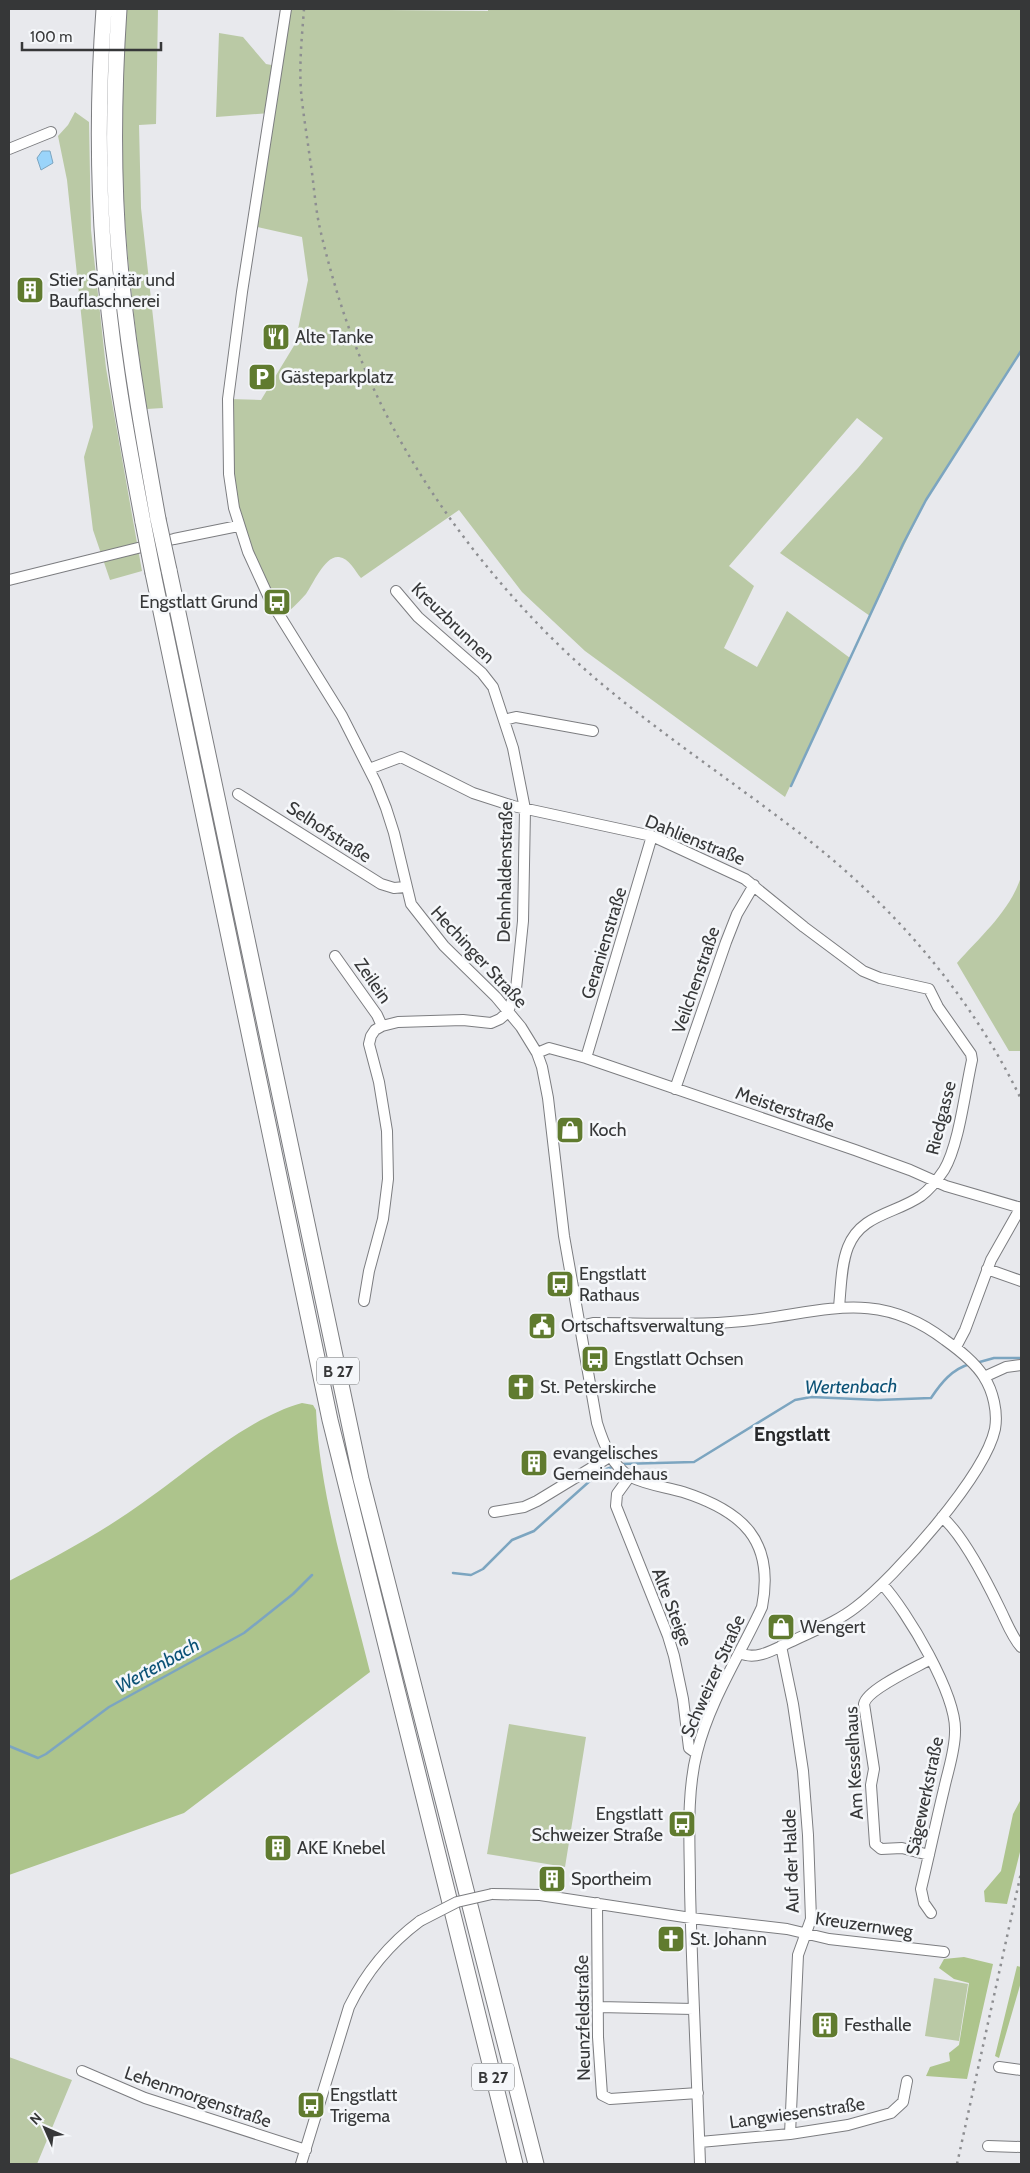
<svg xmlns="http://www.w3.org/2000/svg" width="1030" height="2173" font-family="Cabin,sans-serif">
  <rect width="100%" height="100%" fill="#e8e9ed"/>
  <path fill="#bac9a5" d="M126 9H158L156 124 139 125 141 208 163 408 147 409C140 366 134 322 130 278 120 189 121 98 126 9Z
    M286 9 488 11V9H1021V351L926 500 870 616 780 553 858 468 883 438 857 418 729 566 754 586 724 648 757 667 787 611 850 658 785 797 585 651 522 592 459 510 361 578C355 571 349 558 339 557 325 555 313 584 306 594 298 603 290 611 280 618L234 508 228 399 261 400 295 344 308 280 302 237 253 226 270 113 216 117 219 33 243 37 266 64 277 66Z
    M75 112 89 122 91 230 106 368 142 571 110 580 93 530 84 457 93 427 67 180 58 136 68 125Z
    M1021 877V1051H1009L957 963C981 936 1010 911 1021 877Z
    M509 1724 586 1737 565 1867 487 1854Z
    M934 1978 968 1984 959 2041 925 2036Z
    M9 2057 72 2080 37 2164H9Z"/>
  <path fill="#adc48c" d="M302 1403 313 1405 316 1410C320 1499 349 1586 370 1672L184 1813 9 1875V1581C49 1560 90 1539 128 1513 180 1479 243 1419 302 1403Z
    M1021 1799V1848L1007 1904 985 1902 984 1891 1001 1871 1013 1814Z
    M964 1957 993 1964 967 2079 926 2076 930 2067 950 2061 949 2053 959 2045 969 1983 954 1979 939 1968 944 1959Z
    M1017 1966 1021 1967V1982L999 2058 995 2056Z"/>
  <path fill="#9ad4fa" stroke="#7ca5c0" d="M42 151H50L53 163 41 170 37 158Z"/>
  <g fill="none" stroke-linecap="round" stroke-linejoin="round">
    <path stroke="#7ca5c0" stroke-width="2.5" d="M791 786 903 544 926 500 1021 351
      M976 1363 994 1358H1021
      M620 1464 694 1462 795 1400 811 1397 878 1400 931 1398C941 1383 952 1369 970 1364
      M453 1573 471 1575 483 1569 512 1540 534 1531 601 1471 615 1466
      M9 1746 38 1758 46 1754 109 1707 244 1633 293 1594 312 1575"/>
    <defs>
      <path id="minor" d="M286 9 242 292 228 399 229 474 234 508 248 552 270 600 342 716 376 783 386 808 394 833 411 904 444 946 496 997 521 1027 537 1053 542 1067 548 1098 564 1236 597 1423C603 1442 612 1467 631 1477 647 1485 666 1487 683 1492 742 1511 775 1540 762 1607 740 1655 710 1700 697 1752 686 1795 690 1843 690 1888 692 1980 697 2072 700 2164
        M9 149 51 132
        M9 580 174 539 238 526
        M504 720 516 717 593 731
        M369 769 401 757 473 793 513 806 652 836 745 879 804 927 863 971 880 978 929 989 938 1007 971 1054 972 1060C965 1091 959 1145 944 1170 938 1179 929 1190 921 1196 895 1214 861 1214 848 1247 841 1265 841 1287 839 1307
        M238 794 381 884 394 888 405 887
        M335 956 377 1015 382 1026
        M537 1053 549 1048 586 1058 855 1150 910 1170 946 1186 1021 1208
        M586 1058 652 836
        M675 1089 726 942 737 914 754 885
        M987 1269 1021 1281
        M364 1301 369 1271 383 1219 388 1179 387 1131 379 1082 369 1044 371 1036 375 1030 382 1026 398 1022 463 1020 491 1023 500 1019 508 1012 516 989 523 921 525 809 513 748 493 687 482 673 418 617 396 591
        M580 1326 593 1323C643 1323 694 1326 743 1321 820 1314 875 1286 945 1340 959 1350 975 1362 984 1377 993 1391 998 1412 995 1429 985 1476 895 1577 856 1607 837 1622 813 1631 790 1642 775 1649 756 1661 740 1653
        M956 1347 965 1330 991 1260 1021 1207
        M984 1377 1006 1367 1021 1365
        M630 1476 617 1494 616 1506 668 1636 674 1656 683 1699 689 1748 696 1753
        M494 1512 524 1507 537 1501 611 1456
        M942 1517C964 1536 987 1582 1000 1609 1006 1621 1012 1637 1021 1647
        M882 1584C907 1611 957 1695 955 1732 955 1751 948 1770 944 1789 936 1822 929 1856 921 1889L924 1903 931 1913
        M781 1646 793 1704 803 1771 808 1835 811 1919 798 1955 790 2134
        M929 1855 902 1848 881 1849 875 1844 871 1785 874 1769 864 1704C867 1689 917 1667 931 1659
        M492 1894 540 1895 691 1918 787 1929 829 1939 944 1952
        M597 1903 598 2037 602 2095 610 2099 698 2093
        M598 2007 694 2009
        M999 2067 1021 2070
        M82 2071 145 2098 306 2150
        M700 2142 790 2134 848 2125 891 2113 903 2102 907 2081
        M988 2146 1021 2147
        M301 2164 349 2007C366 1972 389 1944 420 1921"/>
      <path id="highway" d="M104 9C95 130 99 253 117 373 124 423 134 473 143 522
        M119 9C113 100 112 193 122 284 130 363 144 441 158 519
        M169 570 361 1479 536 2164
        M153 573 330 1420 515 2164"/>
    </defs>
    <use href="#minor" stroke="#7c7d80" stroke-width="12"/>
    <use href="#highway" stroke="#7c7d80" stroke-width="17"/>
    <use href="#minor" stroke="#fff" stroke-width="10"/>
    <use href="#highway" stroke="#fff" stroke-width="15"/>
    <path stroke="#8d8e91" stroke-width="2.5" stroke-dasharray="2.5 5" stroke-linecap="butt" d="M304 9C302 36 299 64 301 91 303 113 307 136 310 159 314 183 315 209 321 233 331 275 344 318 360 357 408 478 504 602 603 685 669 740 742 788 811 842 898 911 972 998 1021 1099
      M957 2164 1021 1873"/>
    <defs>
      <path id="minor-bridge" d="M420 1921 457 1902 492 1894"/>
      <path id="highway-bridge" d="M158 519 169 570
        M143 522 153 573"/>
    </defs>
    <use href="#minor-bridge" stroke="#7c7d80" stroke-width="12" stroke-linecap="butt"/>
    <use href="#highway-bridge" stroke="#7c7d80" stroke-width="17" stroke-linecap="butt"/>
    <use href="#minor-bridge" stroke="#fff" stroke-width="10"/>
    <use href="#highway-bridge" stroke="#fff" stroke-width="15"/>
  </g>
  <defs>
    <symbol id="building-square" viewBox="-11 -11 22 22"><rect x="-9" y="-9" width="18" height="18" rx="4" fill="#607b2f" stroke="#f5f7fa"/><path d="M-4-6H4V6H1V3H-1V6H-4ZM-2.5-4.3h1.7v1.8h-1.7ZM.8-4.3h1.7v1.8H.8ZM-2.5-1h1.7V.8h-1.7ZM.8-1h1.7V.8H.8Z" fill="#fff"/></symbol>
    <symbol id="restaurant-square" viewBox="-11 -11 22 22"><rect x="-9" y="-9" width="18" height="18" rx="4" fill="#607b2f" stroke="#f5f7fa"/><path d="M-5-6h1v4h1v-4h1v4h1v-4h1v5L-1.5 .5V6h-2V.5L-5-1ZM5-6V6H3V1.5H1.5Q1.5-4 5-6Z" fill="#fff"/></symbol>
    <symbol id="parking-square" viewBox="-11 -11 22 22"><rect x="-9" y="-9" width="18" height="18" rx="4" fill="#607b2f" stroke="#f5f7fa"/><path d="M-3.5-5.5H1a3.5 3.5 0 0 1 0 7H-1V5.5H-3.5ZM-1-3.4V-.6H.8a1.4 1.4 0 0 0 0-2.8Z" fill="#fff"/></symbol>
    <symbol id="bus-square" viewBox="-11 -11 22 22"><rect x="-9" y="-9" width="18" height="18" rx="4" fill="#607b2f" stroke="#f5f7fa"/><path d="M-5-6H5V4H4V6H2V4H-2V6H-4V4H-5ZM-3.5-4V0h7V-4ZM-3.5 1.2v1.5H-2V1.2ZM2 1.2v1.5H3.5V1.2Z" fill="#fff"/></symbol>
    <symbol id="shop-square" viewBox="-11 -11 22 22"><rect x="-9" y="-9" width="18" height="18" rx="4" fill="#607b2f" stroke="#f5f7fa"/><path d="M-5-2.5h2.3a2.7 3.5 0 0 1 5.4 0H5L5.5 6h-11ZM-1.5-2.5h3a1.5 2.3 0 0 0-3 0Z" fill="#fff"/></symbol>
    <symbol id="civic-square" viewBox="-11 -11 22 22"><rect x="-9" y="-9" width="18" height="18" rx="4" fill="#607b2f" stroke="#f5f7fa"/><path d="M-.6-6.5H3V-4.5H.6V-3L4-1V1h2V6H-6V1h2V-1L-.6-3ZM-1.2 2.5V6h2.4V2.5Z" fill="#fff"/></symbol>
    <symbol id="church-square" viewBox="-11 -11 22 22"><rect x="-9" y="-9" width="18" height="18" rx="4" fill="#607b2f" stroke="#f5f7fa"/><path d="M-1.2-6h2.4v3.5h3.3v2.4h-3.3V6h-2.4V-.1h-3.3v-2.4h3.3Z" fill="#fff"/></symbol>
  </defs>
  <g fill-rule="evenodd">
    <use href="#building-square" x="14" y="274" width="32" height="32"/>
    <use href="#restaurant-square" x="260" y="321" width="32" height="32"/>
    <use href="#parking-square" x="246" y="361" width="32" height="32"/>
    <use href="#bus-square" x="261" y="586" width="32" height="32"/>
    <use href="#shop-square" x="554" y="1114" width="32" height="32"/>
    <use href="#bus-square" x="544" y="1268" width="32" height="32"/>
    <use href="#civic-square" x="526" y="1310" width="32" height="32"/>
    <use href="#bus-square" x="579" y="1343" width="32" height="32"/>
    <use href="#church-square" x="505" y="1371" width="32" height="32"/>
    <use href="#building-square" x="518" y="1447" width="32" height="32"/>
    <use href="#shop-square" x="765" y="1611" width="32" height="32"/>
    <use href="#bus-square" x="666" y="1808" width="32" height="32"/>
    <use href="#building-square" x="262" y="1832" width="32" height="32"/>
    <use href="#building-square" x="536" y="1863" width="32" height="32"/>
    <use href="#church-square" x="655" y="1923" width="32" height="32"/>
    <use href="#building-square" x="809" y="2009" width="32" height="32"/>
    <use href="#bus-square" x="295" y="2089" width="32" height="32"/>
  </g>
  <g text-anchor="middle" stroke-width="5" stroke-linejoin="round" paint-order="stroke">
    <g fill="#f5f7fa" stroke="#6f7172" stroke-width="1">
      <rect x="317" y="1357.5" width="42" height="27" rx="4"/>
      <rect x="472" y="2063.5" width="42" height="27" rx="4"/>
    </g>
    <g font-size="16" font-weight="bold" fill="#363738">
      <text x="338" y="1377">B 27</text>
      <text x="493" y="2083">B 27</text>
    </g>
    <g font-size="18" fill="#363738" stroke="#f5f7fa" text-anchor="start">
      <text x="49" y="286">Stier Sanitär und<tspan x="49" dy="21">Bauflaschnerei</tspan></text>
      <text x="295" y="343">Alte Tanke</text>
      <text x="281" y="383">Gästeparkplatz</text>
      <text x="258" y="608" text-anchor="end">Engstlatt Grund</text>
      <text x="589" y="1136">Koch</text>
      <text x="579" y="1280">Engstlatt<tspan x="579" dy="21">Rathaus</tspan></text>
      <text x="561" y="1332">Ortschaftsverwaltung</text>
      <text x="614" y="1365">Engstlatt Ochsen</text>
      <text x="540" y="1393">St. Peterskirche</text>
      <text x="553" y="1459">evangelisches<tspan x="553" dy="21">Gemeindehaus</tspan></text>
      <text x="800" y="1633">Wengert</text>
      <text x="663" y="1820" text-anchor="end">Engstlatt<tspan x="663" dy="21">Schweizer Straße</tspan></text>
      <text x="297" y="1854">AKE Knebel</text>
      <text x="571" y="1885">Sportheim</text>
      <text x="690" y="1945">St. Johann</text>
      <text x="844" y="2031">Festhalle</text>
      <text x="330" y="2101">Engstlatt<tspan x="330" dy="21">Trigema</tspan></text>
    </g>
    <g font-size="18" fill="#363738" stroke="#f5f7fa">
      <text transform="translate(453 623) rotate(44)" y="6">Kreuzbrunnen</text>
      <text transform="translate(329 832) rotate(33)" y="6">Selhofstraße</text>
      <text transform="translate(695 840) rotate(22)" y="6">Dahlienstraße</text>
      <text transform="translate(505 872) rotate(-89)" y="6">Dehnhaldenstraße</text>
      <text transform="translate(604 943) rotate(-73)" y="6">Geranienstraße</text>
      <text transform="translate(479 957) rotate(47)" y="6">Hechinger Straße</text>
      <text transform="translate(696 980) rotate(-71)" y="6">Veilchenstraße</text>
      <text transform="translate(373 981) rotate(55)" y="6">Zeilein</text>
      <text transform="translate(785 1109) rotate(19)" y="6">Meisterstraße</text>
      <text transform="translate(941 1118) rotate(-76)" y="6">Riedgasse</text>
      <text transform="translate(672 1607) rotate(69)" y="6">Alte Steige</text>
      <text transform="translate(713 1676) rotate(-66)" y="6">Schweizer Straße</text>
      <text transform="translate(854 1763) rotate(-93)" y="6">Am Kesselhaus</text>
      <text transform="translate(925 1796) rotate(-78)" y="6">Sägewerkstraße</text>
      <text transform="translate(791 1861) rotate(-92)" y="6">Auf der Halde</text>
      <text transform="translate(864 1925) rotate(8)" y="6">Kreuzernweg</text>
      <text transform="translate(583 2018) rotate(-91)" y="6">Neunzfeldstraße</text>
      <text transform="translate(198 2097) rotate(19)" y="6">Lehenmorgenstraße</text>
      <text transform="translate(797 2113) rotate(-8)" y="6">Langwiesenstraße</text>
    </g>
    <g font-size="19" font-style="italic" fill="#0c5276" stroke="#f5f7fa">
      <text transform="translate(851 1386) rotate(-1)" y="7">Wertenbach</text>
      <text transform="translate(157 1665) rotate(-29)" y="7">Wertenbach</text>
    </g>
    <g font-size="20" font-weight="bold" fill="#28292b" stroke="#f5f7fa">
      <text x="792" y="1441">Engstlatt</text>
    </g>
  </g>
  <rect width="1030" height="2173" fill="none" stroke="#363738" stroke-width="20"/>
  <g transform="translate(45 2128) rotate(315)" stroke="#f5f7fa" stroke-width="4" paint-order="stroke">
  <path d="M0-4L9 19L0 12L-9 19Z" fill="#363738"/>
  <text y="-8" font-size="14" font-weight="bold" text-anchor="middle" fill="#363738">N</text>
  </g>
  <path d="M22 42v8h139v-8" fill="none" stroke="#363738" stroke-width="2.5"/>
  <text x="30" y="42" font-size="15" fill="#363738" stroke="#f5f7fa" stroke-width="4" paint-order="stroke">100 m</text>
</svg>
